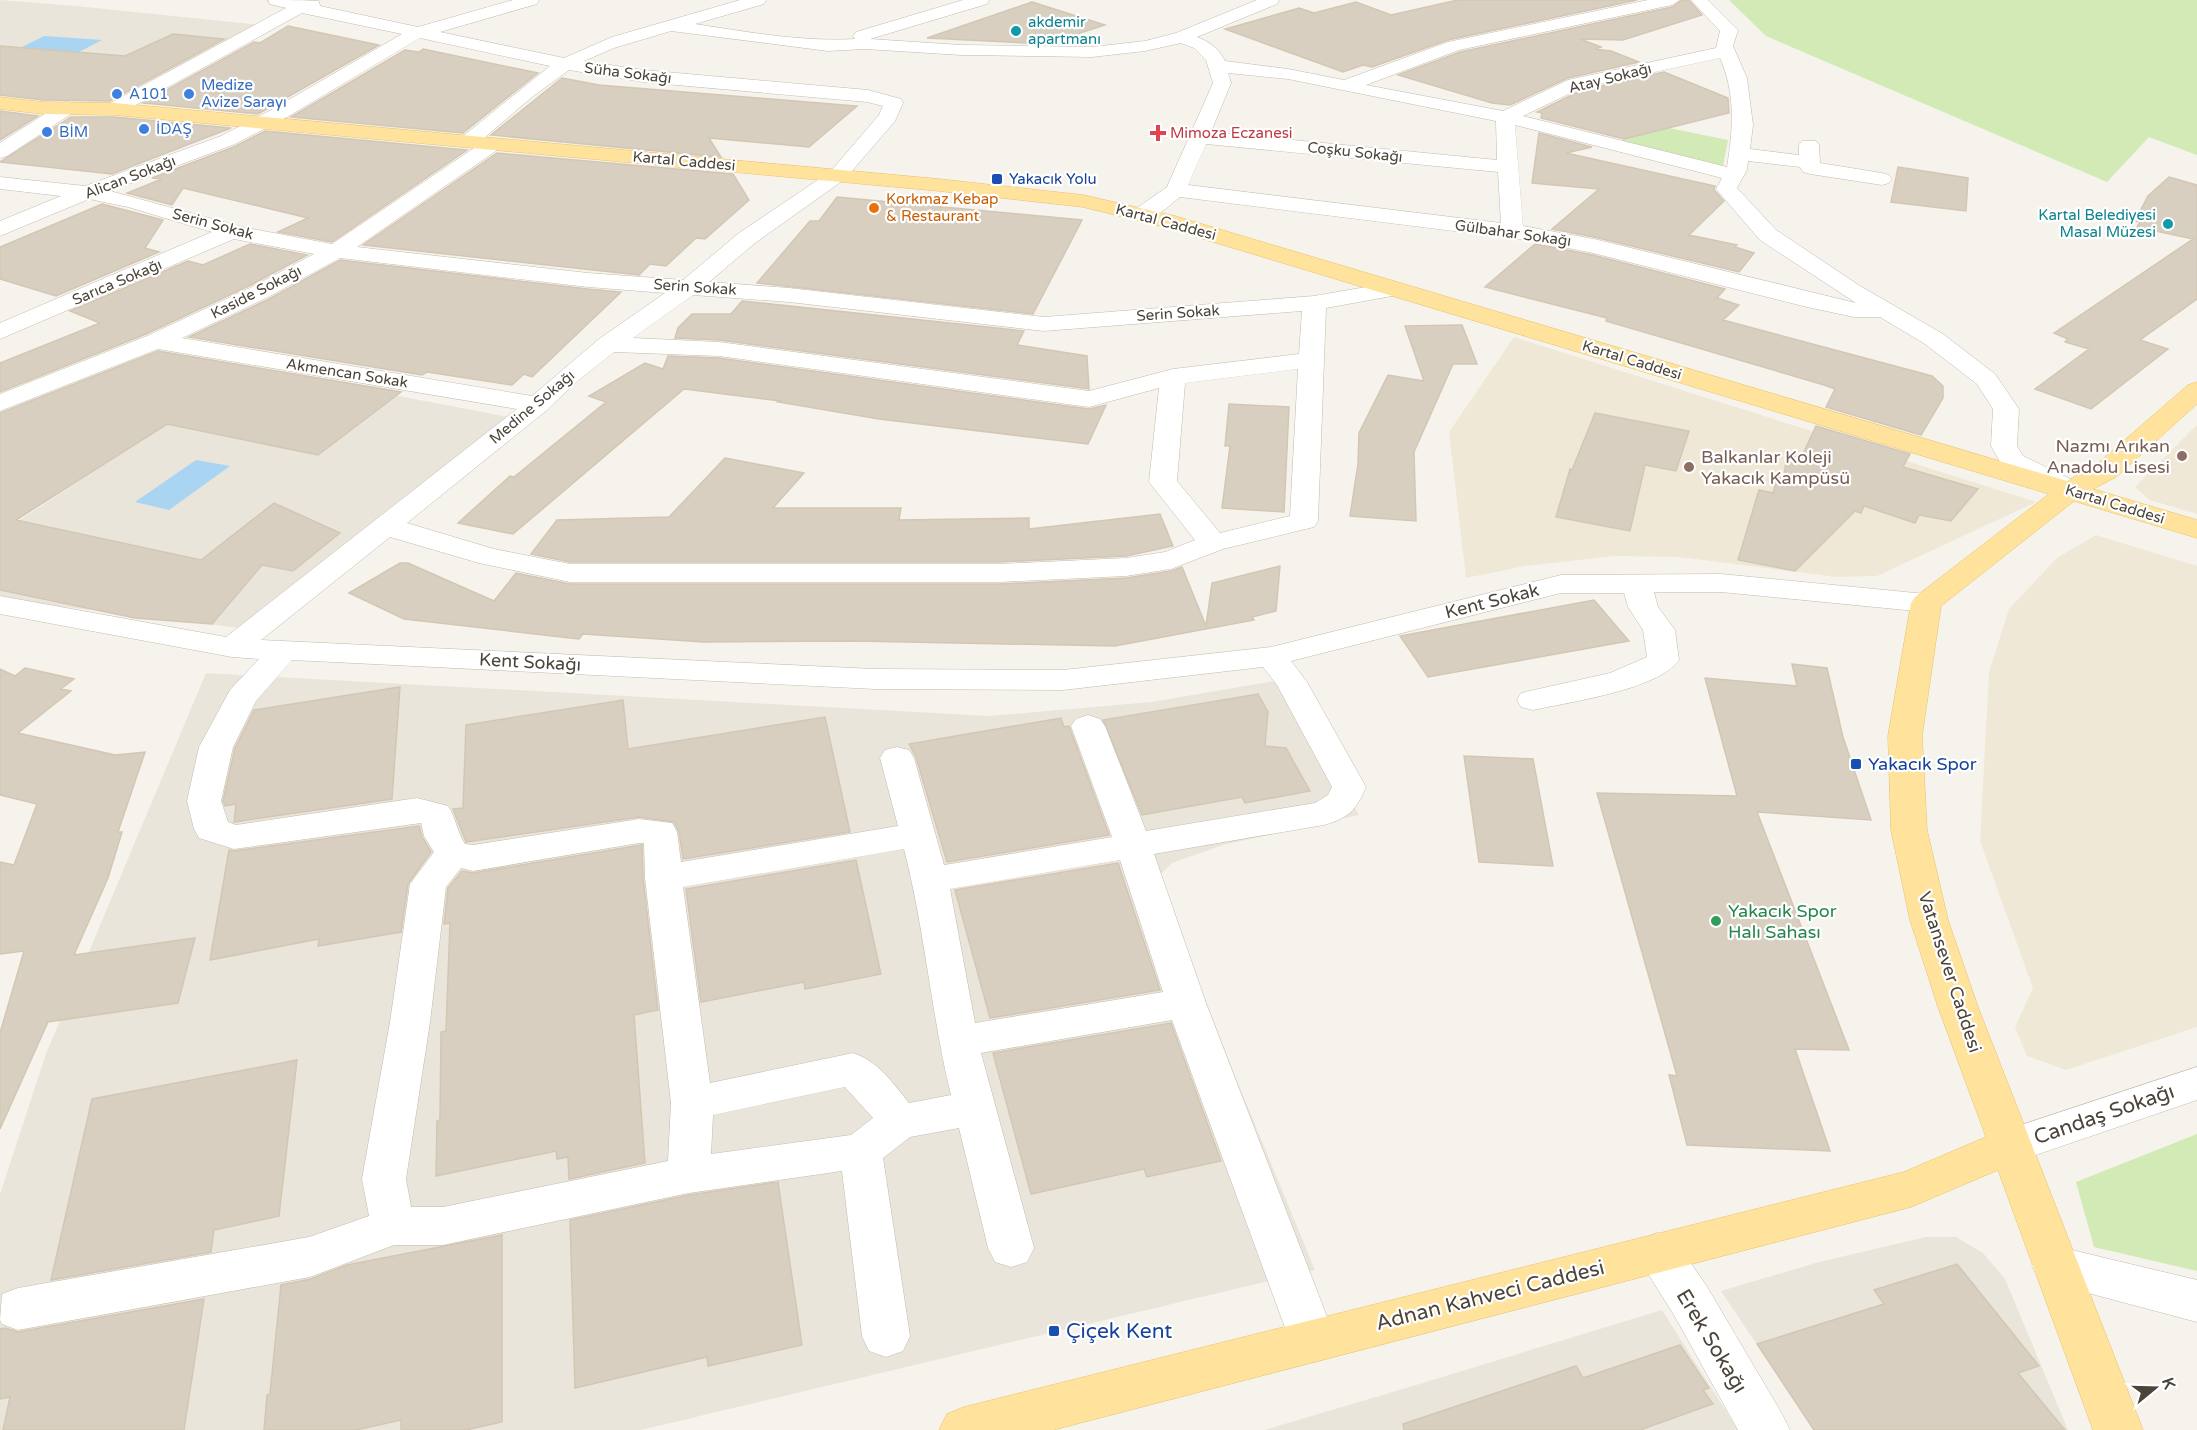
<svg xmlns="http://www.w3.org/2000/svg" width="2197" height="1430" font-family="'Varela Round',sans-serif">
  <rect width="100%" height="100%" fill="#f6f3ec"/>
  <path fill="#eae5da" d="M0 0 76 6 261 25 119 96 0 85Z
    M252 368 529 421 272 632 0 599V533Z
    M206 673 989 716 1151 702 1281 680 1359 815 1223 845 1172 863 1158 877 1233 1071 1315 1270 641 1430H0V1194L46 1054Z
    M1926 1237H1956L1983 1253 2005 1279 2068 1430H1814L1721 1291 1819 1262Z
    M1662 1310 1738 1430H1264L1413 1386Z"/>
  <path fill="#efe8d6" d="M1514 337 2036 502 1877 576 1837 577 1679 557 1614 556 1525 566 1466 578 1449 432Z
    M2197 425V514L2150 500 2135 487Z
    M2096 535 2197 566V1027L2066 1070 2027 1056 2015 1027 2033 988 1980 841 1989 672 2009 609 2057 558Z"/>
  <path fill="#d2eab5" d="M1729 0H2197V155L2149 137 2107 182 1766 36Z
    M1649 124 1728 140 1723 166 1617 143Z
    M2197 1134V1271L2094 1247 2076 1182Z"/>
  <path fill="#a9d4f2" d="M44 36 102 40 79 52 20 48Z
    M196 460 230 466 169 510 135 502Z"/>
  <path fill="#d8cfc1" stroke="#d3c7b4" stroke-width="1.5" d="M1458 0H1637L1448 40 1372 67 1363 65 1343 72 1225 29 1299 8 1314 13 1356 2 1391 15Z
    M1682 0H1689L1702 15 1623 40 1580 39 1601 47 1595 49 1611 51 1639 62 1568 78 1510 105 1492 103 1398 75 1460 52 1672 7Z
    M1032 2 1105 25 1046 44 927 38Z
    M288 26 379 45 258 114 143 103 254 42 260 43Z
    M173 34 224 39 110 101 43 100 0 95V46L125 56Z
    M423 49 538 73 463 133 291 117 405 50 419 52Z
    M1664 72 1728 98 1729 113 1624 139 1541 118 1542 113 1537 112 1582 90Z
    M562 78 599 85 857 106 809 147 709 138 721 157 491 135Z
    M0 111 38 116 0 140Z
    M71 117H114L231 128 112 174 0 162Z
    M265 131 467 150 332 242 278 232 308 218 183 188 172 205 127 193 162 179 152 178 236 146Z
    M1539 133 1592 147 1566 153 1715 186 1714 190 1724 201 1689 235 1737 245 1735 247 1754 253 1739 272 1594 237 1552 229 1599 189 1532 183Z
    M497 153 733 174 749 200 705 239 696 238 666 266 650 264 639 275 363 245Z
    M1898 167 1968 178 1966 211 1891 202Z
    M2169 177 2197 185V299L2140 340 2168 349 2091 409 2035 389 2089 349 2065 342 2068 339 2054 333 2193 239 2137 227 2140 222 2135 221 2148 196Z
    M837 197 1082 220 1033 314 757 283 810 221H819Z
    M102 204 163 220 145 248 159 252 56 296 0 279V247Z
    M250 244 307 255 251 285 146 334 0 392V363L100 323 70 311 188 261 203 265Z
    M1535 244 1593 255 1725 289 1717 298 1739 305 1723 320 1932 376 1943 386V398L1921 435 1826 407 1835 389 1824 385 1606 321 1607 318 1485 287Z
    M340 260 588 289 621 292 532 377 524 374 512 385 427 372 422 375 189 337 269 299Z
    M742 301 1024 331 1017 345 1087 356 1089 389 719 340 675 338 678 328 692 314H731Z
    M1462 325 1477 364H1453L1414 452 1416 521 1350 516 1358 464 1359 433 1388 375 1424 381 1405 326Z
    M158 351 401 392 318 455 167 424 16 520 201 560 274 503 340 533 293 571 262 565 212 624 135 618 0 590V413Z
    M668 356 719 358 1089 409 1106 405 1088 444 879 419 778 402 780 401 684 389 513 534 458 523 510 476 514 477 606 402 589 396 645 363 663 369Z
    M1229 404 1289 407 1284 512 1222 508 1230 446H1225Z
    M1595 413 1689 431 1676 471 1645 465 1630 531 1556 517 1570 469 1572 470Z
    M1816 426 1910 454 1903 467 1978 489 1951 521 1919 515 1915 523 1864 506 1861 513 1855 511 1795 571 1738 560 1759 490 1773 493 1778 476 1784 477 1787 452 1802 456Z
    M725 458 804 473 773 508H901L899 520 1029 518V529L1160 514 1173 546 1126 556 999 562H570L531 554 557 520 669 517Z
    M400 563H408L494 601 516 573 570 584H999L1126 578 1171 571 1182 567 1206 626 1212 583 1280 566 1276 611 1252 617 1254 620 1115 646 855 641 704 642 583 634 579 639 404 619 349 593Z
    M1594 600 1629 641 1428 677 1400 636Z
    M1792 664 1827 668 1843 737 1871 820 1757 812 1849 1050 1795 1049 1830 1151 1687 1145 1669 1075 1677 1076 1597 793 1737 796 1705 678 1797 686Z
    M25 668 74 679 61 689 71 691 18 733 115 755 145 752 118 832H122L108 878 74 955 195 938 178 1003 48 1022 0 1129V1033L24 951 0 954V862L14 865 37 804 0 795V669L15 676Z
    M400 687 392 799 234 822 236 804 225 806 223 801 235 748 254 710Z
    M1258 694 1268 712 1265 746 1286 748 1310 791 1245 803 1242 797 1142 815 1103 720Z
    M623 700 628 749 825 717 850 832 683 859 679 832 674 822 639 817 466 842 453 809 463 808 466 725Z
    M1061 718 1064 727 1069 726 1109 835 947 862 916 757 909 744Z
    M1464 756 1533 759 1553 866 1479 862Z
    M419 826 422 837 431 852 408 884 401 932 318 946 319 939 210 960 229 850 234 851Z
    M642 845 643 878 658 1010 634 1015 645 1163 569 1179 568 1157 557 1159 556 1151 436 1176 437 1121 440 1120 441 1032 446 1031 450 923 444 924 448 888 462 871 473 873Z
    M856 860 881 974 805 989 804 982 701 1002 686 889Z
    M1118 863 1160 990 990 1018 955 890Z
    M1171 1023 1221 1161 1147 1177 1144 1169 1031 1194 993 1053Z
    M297 1060 279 1216 214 1230 211 1252 51 1280 92 1099Z
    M778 1182 802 1345 708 1366 707 1357 575 1388 570 1220 689 1195Z
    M502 1235V1422L466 1430H401V1420L356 1430H264L267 1395 270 1394 281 1285 311 1279 347 1265Z
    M1957 1264 2039 1366 2018 1373 2065 1430H1814L1757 1344 1884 1304 1874 1290Z
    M204 1299 184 1430H3L10 1397 0 1399V1329L5 1328 18 1332Z
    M1680 1345 1709 1388 1703 1390 1713 1404 1640 1430H1404L1403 1424 1576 1366 1583 1378Z"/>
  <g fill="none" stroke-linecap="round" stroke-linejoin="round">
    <defs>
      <path id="minor" d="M268 0C282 0 306 0 319 1L320 6 418 27 513 0H539L537 4 440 32 564 58 612 37 740 0H766L764 4 695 24C748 32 802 42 855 39L853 36 856 32 963 0H989L987 4 870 39 961 45 1092 47 1145 41 1176 33 1257 0H1279L1277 4 1197 37C1209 41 1220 50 1225 61L1288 69 1344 80 1448 42 1648 0H1680L1672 5 1459 50 1366 85 1503 111 1568 80 1716 48 1720 31 1691 0H1708L1738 30 1733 46 1747 78 1753 125 1750 149 1799 155V145L1802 141H1816L1819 145 1820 163 1882 173 1889 175 1892 179 1889 183 1882 185 1810 174 1803 172 1800 167 1748 161 1747 170 1737 188 1776 230 1860 286 1943 334 1995 374 2019 409 2017 446 2023 456 2081 484 2085 490 2081 496 2071 498 2061 496 2003 467 1991 446 1993 409 1977 384 1925 344 1880 317H1854L1807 307 1593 253 1527 240 1180 197C1167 207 1152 224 1134 220L1131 215 1134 210 1167 187 1213 83 1206 60 1194 48 1181 43 1145 51 1092 57 961 55 865 49 828 51 671 31 614 48 584 61 643 70 868 90 901 99 903 103 895 121 845 179 755 243 709 282 789 288 1044 317 1314 296 1395 282 1403 284 1407 289 1403 294 1326 308 1318 521 1314 527 1223 549 1171 569 1126 576 999 582H570L479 563 390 537 261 640 875 669 1063 670 1271 647 1561 575 1721 574 1926 594 1937 597 1941 603 1937 609 1926 612 1721 592H1654L1658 607 1675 630 1679 660C1658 690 1569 702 1533 710L1521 707 1517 700 1521 693 1610 673 1647 657 1643 630 1628 607 1624 593H1561L1291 661 1307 682 1366 787C1356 810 1349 818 1324 825L1154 854 1206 1003 1336 1340 1329 1355 1312 1361 1295 1355 1172 1020 981 1053 1034 1248 1027 1262 1011 1267 995 1262 988 1248 959 1128 910 1137 883 1158 910 1336 903 1351 886 1357 869 1351 862 1336 842 1171 689 1193 443 1245H394L310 1277 18 1330 2 1324 0 1320 2 1294 18 1288 309 1237 369 1216 362 1179 390 1022 410 884 434 852 424 836 421 823 234 849 199 838 194 829 187 801 199 747 230 690 259 659 232 657 0 614V596L226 637 517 409 158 349 0 411V394L147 336 252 287 314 254 234 239 0 339V323L212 232 128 207 89 199 0 236V221L61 196 0 189V177L85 186 221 136 273 109 402 34 302 13 121 113H107L104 109 107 105 286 8 270 4ZM420 38 550 66 462 137 459 141 462 145H476L532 97 569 70 643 82 867 102 883 106 879 115 831 171 739 233 683 280 588 273 357 247 500 148 503 144 500 140H486L332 244 242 227 110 191 235 144 287 117ZM1720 58C1736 94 1733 129 1727 167L1523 116 1581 88ZM1228 73 1288 79 1496 121 1497 160 1211 132 1231 83ZM1515 125 1722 178 1716 189 1760 240 1856 303 1594 239 1523 226ZM1206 144 1498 172 1501 223 1188 185ZM340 258 588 287 665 293 599 339 532 396 182 338 268 297ZM693 295 789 302 1044 331 1302 311 1299 354 1173 369 1089 391 719 342 633 338ZM614 352 719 356 1089 407 1159 388 1149 482 1195 540 1165 552 1126 558 999 564H570L494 549 407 523 547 410 574 384ZM1298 369 1290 516 1220 533 1177 481 1185 383ZM292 660 875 689 1063 690 1263 667 1277 685 1332 787 1328 795 1315 803 1146 831 1105 726 1100 719 1088 715 1076 719 1071 726 1112 837 944 865 914 758 909 750 897 747 885 750 880 758 898 826 681 862 677 832 672 823 639 819 473 845 465 844C457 832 456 818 448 806L417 798 236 825 228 822 221 801 233 747 256 701ZM639 843H644L645 878 671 1103 668 1161 443 1207H411L406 1179 430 1022 446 887 461 868 473 871ZM904 849C925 930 931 1014 951 1095L909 1103C893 1083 878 1061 853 1053L710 1083 683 887ZM1120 860 1163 992 975 1023 950 889ZM845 1087 873 1118 851 1135 711 1154 713 1115Z
        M67 102 74 104 77 108 74 112 7 156 0 158V143L60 104Z
        M2197 1067V1100L2012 1163 1997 1157 1991 1145 1997 1133Z
        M1658 1233 1674 1239 1706 1285 1782 1414 1790 1430H1738L1674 1315 1635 1253 1642 1239Z
        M2055 1246 2197 1280V1322L2039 1280 2032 1266 2039 1252Z"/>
      <path id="major" d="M0 97 43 102 114 103 939 179 1083 195 1175 216 2067 481 2096 465 2188 385 2197 382V404L2116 477 2093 489 2197 520V538L2074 501 1941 606 1922 736 1927 830 1948 920 1978 1007 2143 1430H2093L1998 1170 1911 1207 1053 1430H939L947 1414 964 1407 1904 1172 1986 1137 1938 1007 1910 920 1891 830 1888 736 1911 603 1915 597 2049 494 1160 226 1083 207 939 191 114 115 43 114 0 109Z"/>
    </defs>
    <use href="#minor" stroke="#c2bbae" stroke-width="1"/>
    <use href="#major" stroke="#e6c16a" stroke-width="1"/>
    <use href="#minor" fill="#fff" fill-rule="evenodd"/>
    <use href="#major" fill="#ffe39c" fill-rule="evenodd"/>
  </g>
  <g fill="#0f9aa8" stroke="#fff" stroke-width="2">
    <circle cx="1016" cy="31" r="6"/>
    <circle cx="2168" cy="224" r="6"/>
  </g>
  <g fill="#3f7fe0" stroke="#fff" stroke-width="2">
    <circle cx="117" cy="94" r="6"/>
    <circle cx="189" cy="94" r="6"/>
    <circle cx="144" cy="129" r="6"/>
    <circle cx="47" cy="132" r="6"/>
  </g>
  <path fill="#e0444e" stroke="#fff" stroke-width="2" d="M1155 124h6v6h6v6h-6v6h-6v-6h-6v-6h6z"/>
  <g fill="#1a4fb4" stroke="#fff" stroke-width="2">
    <rect x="991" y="173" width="12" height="12" rx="3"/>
    <rect x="1850" y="758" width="12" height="12" rx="3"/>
    <rect x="1048" y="1325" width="12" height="12" rx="3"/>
  </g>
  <circle fill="#e8710a" stroke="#fff" stroke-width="2" cx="874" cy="208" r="6"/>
  <g fill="#8d6e63" stroke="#fff" stroke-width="2">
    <circle cx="2182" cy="456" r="6"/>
    <circle cx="1689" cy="467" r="6"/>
  </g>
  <circle fill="#2e9e5b" stroke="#fff" stroke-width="2" cx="1716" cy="921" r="6"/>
  <g text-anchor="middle" stroke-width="4.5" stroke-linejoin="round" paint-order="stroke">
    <g font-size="15" fill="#0d838f" stroke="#fff" text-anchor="start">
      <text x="1028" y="27">akdemir<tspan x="1028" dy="17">apartmanı</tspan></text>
      <text x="2156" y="220" text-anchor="end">Kartal Belediyesi<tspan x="2156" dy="17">Masal Müzesi</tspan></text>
    </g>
    <g font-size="15" fill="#4b4439" stroke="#fff">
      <text transform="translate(628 73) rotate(7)" y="5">Süha Sokağı</text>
      <text transform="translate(1610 78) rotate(-14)" y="5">Atay Sokağı</text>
      <text transform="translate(1355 152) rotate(6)" y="5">Coşku Sokağı</text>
      <text transform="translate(684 161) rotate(5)" y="5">Kartal Caddesi</text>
      <text transform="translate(130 177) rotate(-21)" y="5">Alican Sokağı</text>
      <text transform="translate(1166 222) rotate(15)" y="5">Kartal Caddesi</text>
      <text transform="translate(213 224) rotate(15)" y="5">Serin Sokak</text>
      <text transform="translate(1513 233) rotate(8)" y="5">Gülbahar Sokağı</text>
      <text transform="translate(117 282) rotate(-23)" y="5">Sarıca Sokağı</text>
      <text transform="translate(695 287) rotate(4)" y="5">Serin Sokak</text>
      <text transform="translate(256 292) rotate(-27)" y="5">Kaside Sokağı</text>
      <text transform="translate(1178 313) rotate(-4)" y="5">Serin Sokak</text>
      <text transform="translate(1632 360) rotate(17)" y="5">Kartal Caddesi</text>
      <text transform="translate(347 373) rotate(9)" y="5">Akmencan Sokak</text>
      <text transform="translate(532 407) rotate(-40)" y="5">Medine Sokağı</text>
      <text transform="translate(2115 504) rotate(17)" y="5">Kartal Caddesi</text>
    </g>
    <g font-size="15" fill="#366cbe" stroke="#fff" text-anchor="start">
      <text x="201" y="90">Medize<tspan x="201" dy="17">Avize Sarayı</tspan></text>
      <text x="129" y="99">A101</text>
      <text x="156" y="134">İDAŞ</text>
      <text x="59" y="137">BİM</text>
    </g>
    <g font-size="15" fill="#be3a42" stroke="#fff" text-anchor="start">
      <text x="1170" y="138">Mimoza Eczanesi</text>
    </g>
    <g font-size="15" fill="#164399" stroke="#fff" text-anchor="start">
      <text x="1009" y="184">Yakacık Yolu</text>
    </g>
    <g font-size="15" fill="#c56008" stroke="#fff" text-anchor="start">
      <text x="886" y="204">Korkmaz Kebap<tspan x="886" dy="17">&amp; Restaurant</tspan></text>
    </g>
    <g font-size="18" fill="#785e54" stroke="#fff" text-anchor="end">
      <text x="2170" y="452">Nazmı Arıkan<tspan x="2170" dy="21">Anadolu Lisesi</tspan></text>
      <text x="1701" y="463" text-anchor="start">Balkanlar Koleji<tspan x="1701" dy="21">Yakacık Kampüsü</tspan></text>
    </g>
    <g font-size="18" fill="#4b4439" stroke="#fff">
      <text transform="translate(1492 601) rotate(-14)" y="6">Kent Sokak</text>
      <text transform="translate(530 662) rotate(3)" y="6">Kent Sokağı</text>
      <text transform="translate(1950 972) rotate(72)" y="6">Vatansever Caddesi</text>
    </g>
    <g font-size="18" fill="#164399" stroke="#fff" text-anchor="start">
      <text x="1868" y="770">Yakacık Spor</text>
    </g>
    <g font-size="18" fill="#27864d" stroke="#fff" text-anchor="start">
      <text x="1728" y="917">Yakacık Spor<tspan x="1728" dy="21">Halı Sahası</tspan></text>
    </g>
    <g font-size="21" fill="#4b4439" stroke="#fff">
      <text transform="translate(2104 1114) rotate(-19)" y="7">Candaş Sokağı</text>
      <text transform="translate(1490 1295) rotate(-14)" y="7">Adnan Kahveci Caddesi</text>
      <text transform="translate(1712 1341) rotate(59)" y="7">Erek Sokağı</text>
    </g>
    <g font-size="21" fill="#164399" stroke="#fff" text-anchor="start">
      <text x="1066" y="1338">Çiçek Kent</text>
    </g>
  </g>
  <g transform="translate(2155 1388) rotate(71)" stroke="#ffffff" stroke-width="4.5" paint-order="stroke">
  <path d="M0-4.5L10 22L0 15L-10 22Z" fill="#4b4439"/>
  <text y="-9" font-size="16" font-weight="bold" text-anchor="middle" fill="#4b4439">K</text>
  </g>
</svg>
